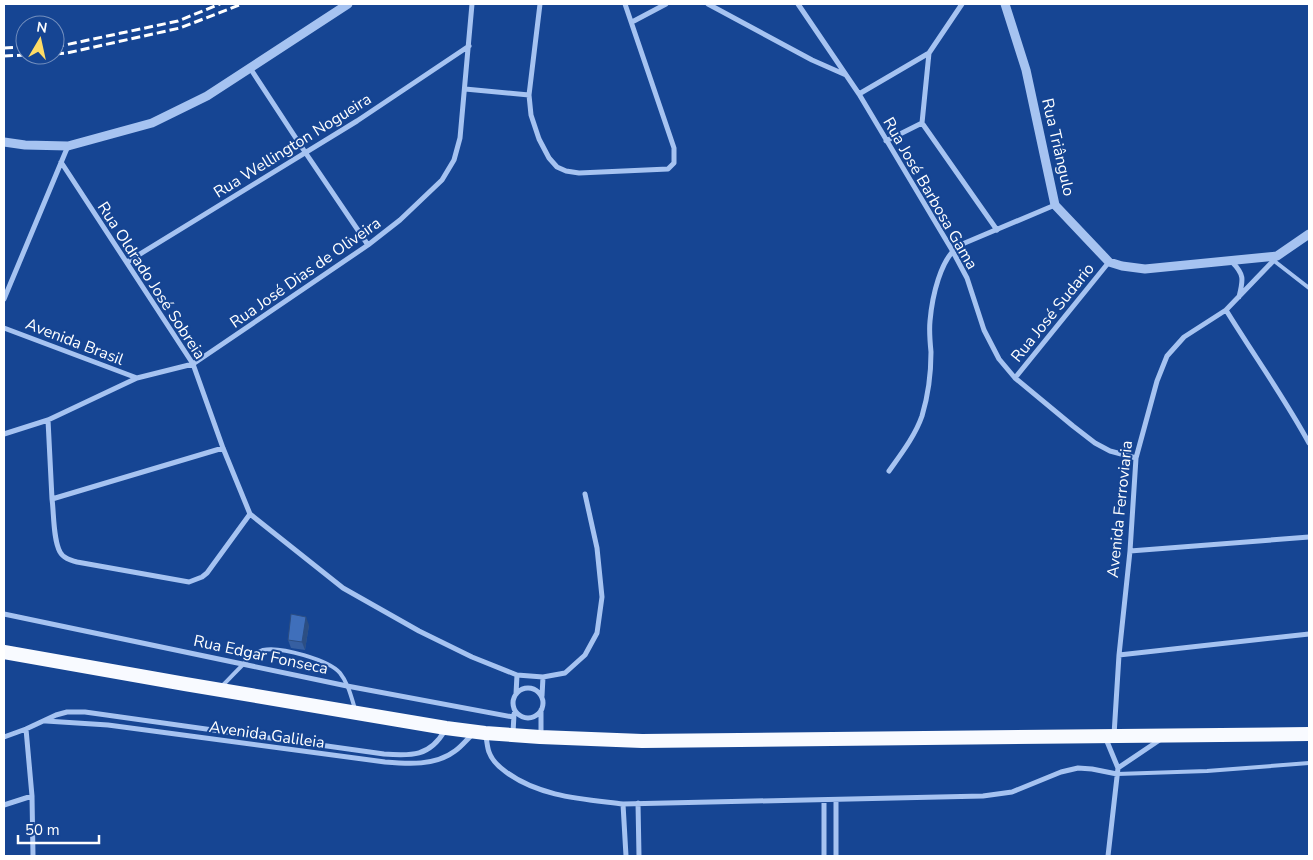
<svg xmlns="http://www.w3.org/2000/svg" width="1313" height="860" font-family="'Nunito Sans',sans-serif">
  <rect width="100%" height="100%" fill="#164593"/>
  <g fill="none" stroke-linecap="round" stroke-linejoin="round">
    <path stroke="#a6c3f1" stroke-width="4" d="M1273 260 1309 288
      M222 686C233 676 250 654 263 650 280 646 329 660 340 673 348 683 351 696 355 709
      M1117 774 1207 771 1309 763"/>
    <path stroke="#a6c3f1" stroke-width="5" d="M540 4 529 95 531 115 539 139 549 158 557 167 566 171 579 173 668 169 674 163V148L625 4
      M708 4 812 60 846 75
      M798 4 859 94 952 250 967 278 984 330 999 359 1015 378 1073 426 1095 443 1110 451 1136 458
      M962 4 929 53 922 123 997 230
      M632 22 666 4
      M250 68 305 152 368 245
      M465 89 529 95
      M859 94 929 53
      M886 141 922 123
      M61 162 193 364 223 448 250 514 343 588 419 631 472 657 517 675 543 677 565 673 585 655 597 633 602 597 597 548 585 494
      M127 262 357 121 469 46
      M1232 262C1245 275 1243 280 1239 297
      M4 299 68 146
      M1226 310C1253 354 1284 397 1309 443
      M4 328 137 378
      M1015 378 1109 262
      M48 420 52 499
      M4 434 48 420 137 378 193 364 368 245 400 220 442 180 454 160 460 138 472 4
      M223 448 52 499C54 513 53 539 60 552 63 558 70 560 77 562L189 582 202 577 207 573 250 514
      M889 471C901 454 915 436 922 416 928 396 931 373 931 352 930 342 929 331 930 321 932 298 940 258 960 245L1055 205
      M1130 551 1309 537
      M4 614 347 686 513 717
      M1119 655 1309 634
      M513 703a15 15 0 1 1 30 0a15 15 0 1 1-30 0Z
      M516 694 517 675
      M542 696 543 677
      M46 721 108 725 385 762C408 764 435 766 455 751 462 746 467 739 473 734
      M26 729 32 796 33 856
      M485 733C487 739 487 747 489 752 492 761 499 767 506 772 540 797 583 799 623 804L983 796 1012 792 1061 772 1078 768 1092 769 1117 774
      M513 733 514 714
      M1114 735 1119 655 1130 551 1136 458 1157 381 1167 356 1184 337 1226 310 1277 257
      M541 736V710
      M4 737 26 729 56 715 67 712H85L384 754C411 756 430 757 445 730
      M1106 739 1118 768
      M1118 768 1161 739
      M836 800V856
      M824 801V856
      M638 803 639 856
      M623 804 626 856
      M4 805 32 796
      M1108 856 1118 768"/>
    <path stroke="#a6c3f1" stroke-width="9" d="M1005 4 1026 70 1055 205 1109 262 1122 266 1145 269 1277 256 1309 234
      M4 142 25 145 68 146 152 123 207 96 348 4"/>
    <path stroke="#f8faff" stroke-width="14" d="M4 652 185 684 446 728 485 733 540 737 642 741 1309 734"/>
    <path stroke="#fff" stroke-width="3" stroke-dasharray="9 4" stroke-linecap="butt" d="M55 46 65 45 178 21 220 4
      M4 48 25 47
      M55 54 67 53 180 28 242 4
      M4 56 25 55"/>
  </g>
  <path fill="#365fa1" d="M309 625 305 650 291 648 288 640Z"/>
  <path fill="#2c4e83" d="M306 617 309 625 305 650 302 642Z"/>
  <path fill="#3f6fbb" stroke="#2c4e83" d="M291 614 306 617 302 642 288 640Z"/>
  <g text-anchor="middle" stroke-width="4" stroke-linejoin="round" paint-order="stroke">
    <g font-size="16" fill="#fff" stroke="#164593">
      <text transform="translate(292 145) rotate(-32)" y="6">Rua Wellington Nogueira</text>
      <text transform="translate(1059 147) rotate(77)" y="6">Rua Triângulo</text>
      <text transform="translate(931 193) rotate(60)" y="6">Rua José Barbosa Gama</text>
      <text transform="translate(305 272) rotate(-35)" y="6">Rua José Dias de Oliveira</text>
      <text transform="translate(152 280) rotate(57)" y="6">Rua Oldrado José Sobreia</text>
      <text transform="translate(1052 312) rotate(-51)" y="6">Rua José Sudario</text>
      <text transform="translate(75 341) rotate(21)" y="6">Avenida Brasil</text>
      <text transform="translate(1119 509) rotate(-84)" y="6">Avenida Ferroviaria</text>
      <text transform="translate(261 654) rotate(12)" y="6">Rua Edgar Fonseca</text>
      <text transform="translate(267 734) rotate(8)" y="6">Avenida Galileia</text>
    </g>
  </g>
  <rect width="1313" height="860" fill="none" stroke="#ffffff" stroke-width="10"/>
  <g transform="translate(40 40) rotate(9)"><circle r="24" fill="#164593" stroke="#738fbe"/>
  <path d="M0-4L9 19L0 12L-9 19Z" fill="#ffdc66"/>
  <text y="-8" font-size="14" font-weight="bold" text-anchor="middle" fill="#ffffff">N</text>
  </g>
  <path d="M18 835v8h81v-8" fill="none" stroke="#ffffff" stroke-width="2.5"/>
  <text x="25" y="835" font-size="15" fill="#ffffff" stroke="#164593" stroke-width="4" paint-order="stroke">50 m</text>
</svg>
